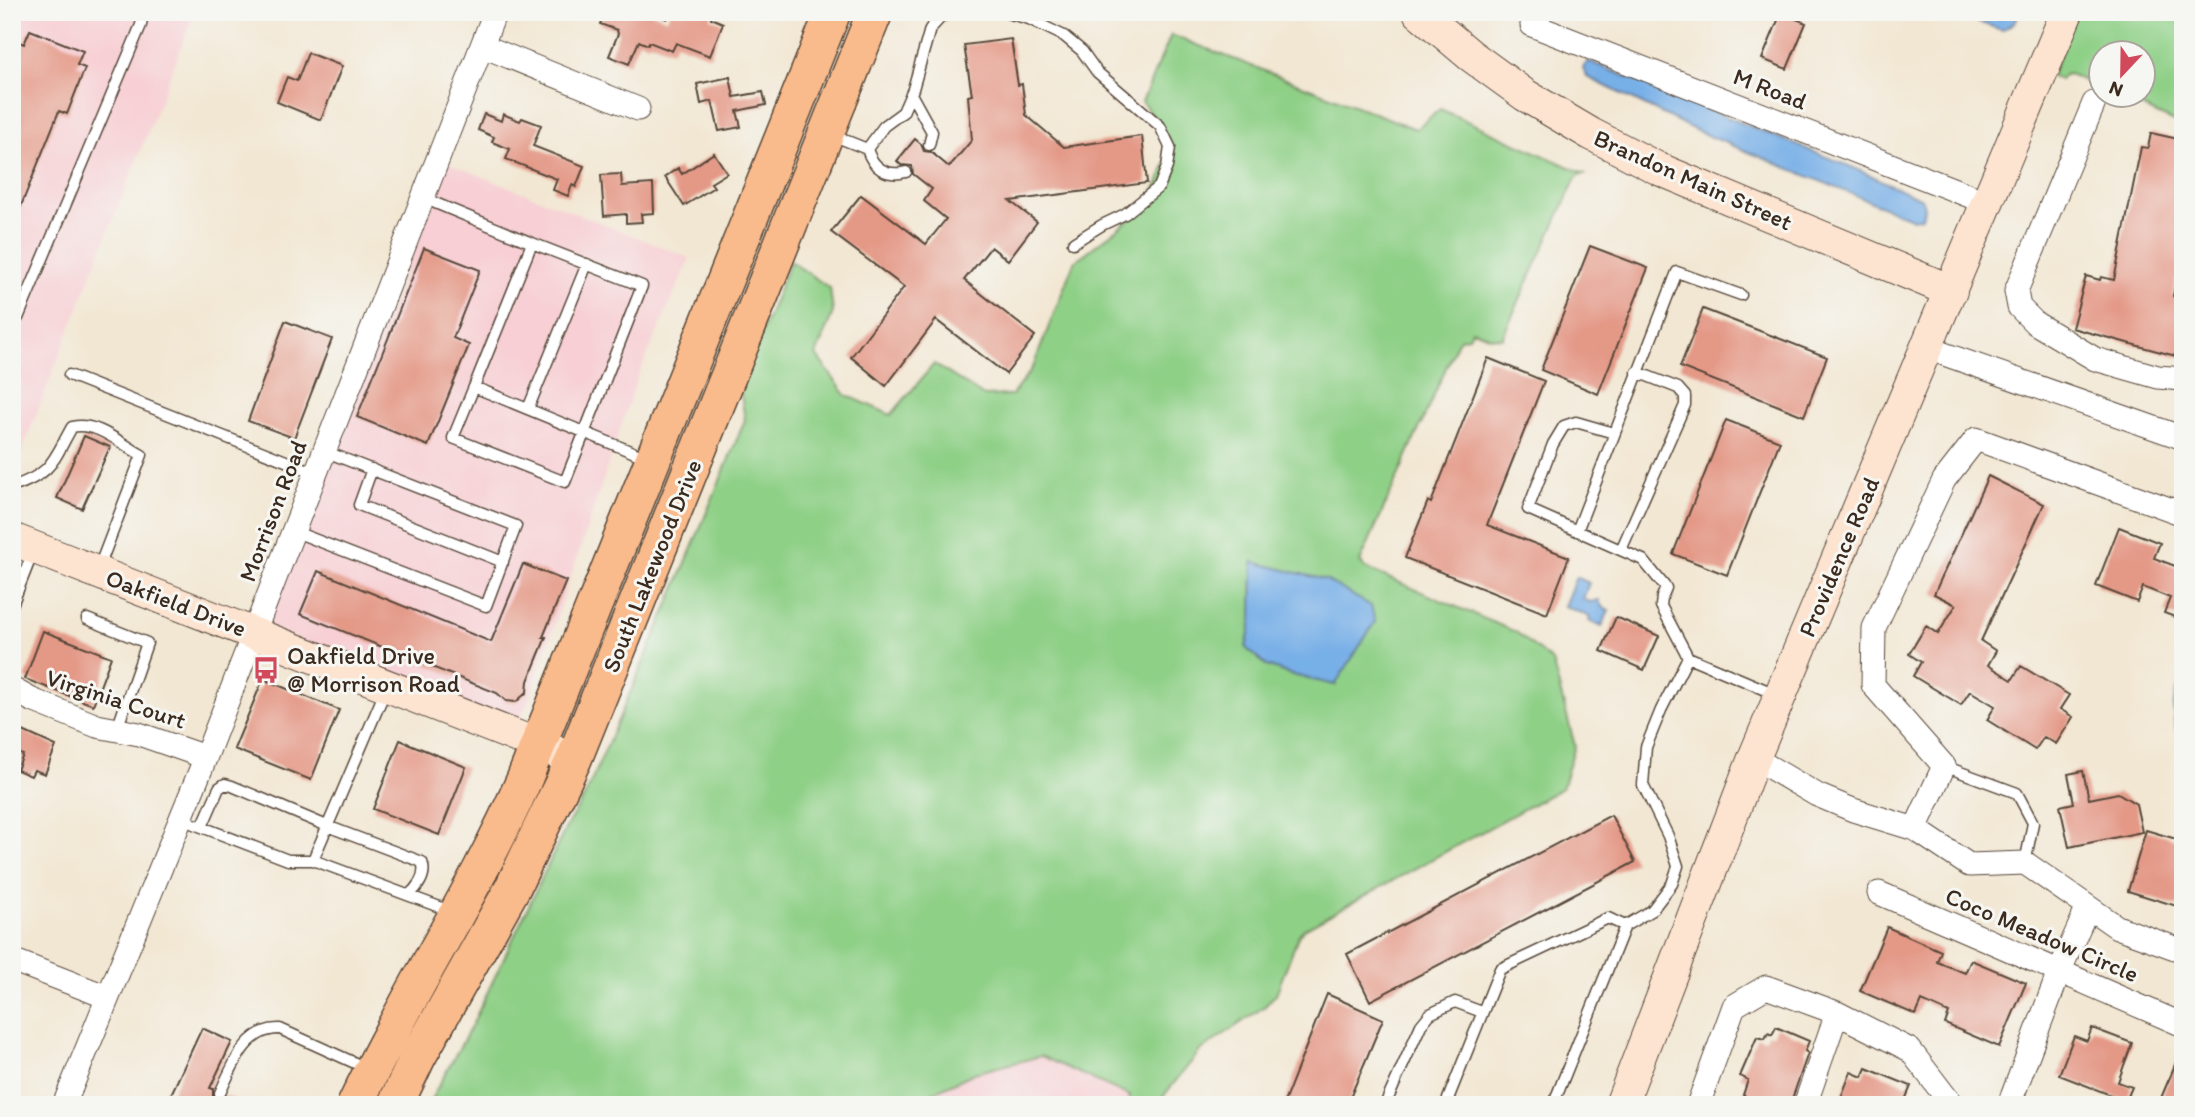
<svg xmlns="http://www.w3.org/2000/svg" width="2195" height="1117" font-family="Itim,sans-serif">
  <rect width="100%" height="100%" fill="#f6f6f2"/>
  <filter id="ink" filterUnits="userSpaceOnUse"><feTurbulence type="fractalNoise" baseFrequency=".0143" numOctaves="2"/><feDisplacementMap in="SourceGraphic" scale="14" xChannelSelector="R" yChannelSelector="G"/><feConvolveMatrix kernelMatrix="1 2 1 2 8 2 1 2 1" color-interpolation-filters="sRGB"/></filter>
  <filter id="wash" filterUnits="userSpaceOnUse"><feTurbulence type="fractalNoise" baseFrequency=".00686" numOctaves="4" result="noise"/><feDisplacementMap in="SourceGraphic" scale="28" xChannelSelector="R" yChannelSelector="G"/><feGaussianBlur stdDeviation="1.57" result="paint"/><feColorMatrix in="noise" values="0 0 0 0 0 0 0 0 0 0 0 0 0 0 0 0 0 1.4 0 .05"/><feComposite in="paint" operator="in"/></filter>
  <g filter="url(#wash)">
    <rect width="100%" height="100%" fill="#f2e7d3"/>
    <path fill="#f7cfd4" d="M12 12H195L12 476Z
      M448 163 690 258 637 378 530 698 517 725 266 627Z
      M1041 1056 1130 1097 1128 1105H926L930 1094 974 1073Z"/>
    <path fill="#8fd087" stroke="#657d52" stroke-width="2" fill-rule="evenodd" d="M2077 12H2183V126L2115 95 2142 94V52H2100V88L2069 74 2064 75 2060 80 2051 76Z
      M1171 35 1416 129 1440 109 1585 174 1579 175 1575 180 1502 338 1492 337 1472 330 1469 337 1461 338 1457 343 1360 562 1365 568 1516 632 1552 661 1575 746 1562 788 1304 929 1299 934 1276 994 1265 1006 1200 1051 1161 1099 1159 1105H1128L1130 1096 1041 1056 974 1073 930 1094 926 1105H428L472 1025 568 823 585 796 665 613 745 420 740 387 790 261 830 288 833 312 816 355 846 395 891 415 934 364 984 396 1012 395 1033 367 1074 262 1139 212 1158 184 1173 145 1142 102ZM1253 562 1335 685 1289 674 1267 666 1246 648 1252 620Z"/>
    <path fill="#77afe7" stroke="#596c82" stroke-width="2" d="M1947 12H2020L2015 22 2002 30Z
      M1588 61 1854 168 1922 199 1924 208 1922 217 1913 219 1697 131 1587 77 1583 68Z
      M1253 562 1326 580 1371 606 1375 622 1335 685 1289 674 1267 666 1246 648 1252 620Z
      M1576 577 1589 583 1583 599 1590 602 1599 600 1601 606 1609 610 1602 627 1589 621 1590 617 1564 606Z
      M2183 680V745C2172 725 2169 698 2183 680Z"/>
    <g id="blocks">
      <path fill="#e49987" d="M605 12H650L667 19 670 12H713L711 18 723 23 710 56 676 43 672 51 649 42 648 45 639 41 629 64 609 56 618 34 617 30 600 24Z
        M1781 13 1806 23 1787 69 1762 59Z
        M30 30 83 51 77 65 85 68 67 114 59 111 13 226 12 39 24 44Z
        M1011 39 1018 85 1022 84 1026 115 1064 147 1142 136 1147 183 1010 201 1037 222 1008 260 991 247 964 280 1035 336 1006 374 936 320 886 386 851 357 904 287 831 232 861 195 926 244 946 219 924 201 932 189 913 174 912 166 901 165 897 161 915 139 921 144 924 151 931 152 949 167 972 140 968 96 972 95 964 45Z
        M308 53 342 66 321 120 277 102 287 77 297 81Z
        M730 77 734 97 763 92 766 105 737 111 741 127 719 131 712 101 701 104 697 84Z
        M484 114 501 121 503 114 520 121 522 118 541 125 533 146 584 166 576 187 572 185 568 196 553 190 557 179 506 159 510 149 492 142 494 137 478 130Z
        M2151 133 2183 140V245L2173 296 2183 299V358L2072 328 2086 276 2100 280 2101 277 2114 280 2141 147 2148 148Z
        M714 153 727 173 711 183 714 187 684 206 665 177 678 168 682 174Z
        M621 174 622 186 653 184 654 213 641 214 642 222 626 223V214L604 216 601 175Z
        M1590 246 1648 268 1598 394 1541 370Z
        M424 248 480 270 453 338 469 345 428 446 357 417Z
        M1703 309 1827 357 1804 416 1680 367Z
        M285 321 332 339 294 438 248 421Z
        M1488 358 1544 381 1487 525 1569 557 1547 614 1405 558 1428 501 1431 503Z
        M1726 420 1780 441 1727 575 1673 554Z
        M84 436 110 447 82 509 57 498Z
        M1988 476 2044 504 1981 641 1996 651 1988 665 2012 680 2021 666 2069 695 2060 709 2073 717 2056 744 2044 737 2035 750 1987 720 1995 706 1970 691 1961 705 1913 676 1921 662 1909 654 1926 626 1938 634 1956 605 1934 594Z
        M2119 527 2160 543 2154 558 2183 569V620L2164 613 2170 598 2143 587 2137 602 2096 586Z
        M523 564 566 581 543 637H546L528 681 527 692 516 702 506 701 497 693 300 614 318 571 491 642Z
        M1616 617 1659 636 1644 670 1601 651Z
        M43 631 111 657 93 705 25 679Z
        M263 679 339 710 311 780 234 749Z
        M12 726 56 746 45 774 34 770 31 776 17 770 23 755 12 751Z
        M400 740 466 767 439 835 373 809Z
        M2083 771 2089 799 2118 793 2136 804 2142 832 2069 847 2060 806 2074 803 2068 774Z
        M1611 815 1635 862 1370 1001 1347 954Z
        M2146 830 2183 841V908L2128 891Z
        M1887 927 1941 951 1937 962 1965 973 1971 960 2026 983 1999 1047 1945 1024 1949 1013 1922 1001 1916 1015 1860 991Z
        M1327 994 1383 1019 1347 1105H1283Z
        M1776 1027 1809 1041 1805 1051 1808 1053 1792 1099 1788 1105H1744L1747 1097 1743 1095 1748 1080 1740 1076 1757 1037 1765 1039 1768 1033 1772 1035Z
        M202 1028 232 1042 210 1088 213 1089V1097L220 1101 227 1096 245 1105H166Z
        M2092 1028 2132 1043 2118 1082 2132 1087 2126 1101 2059 1075 2074 1036 2087 1041Z
        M2183 1046V1105H2158Z
        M1866 1068 1911 1086 1903 1105H1838L1851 1072 1862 1077Z"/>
    </g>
  </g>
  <g filter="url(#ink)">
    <use href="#blocks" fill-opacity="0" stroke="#564639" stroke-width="2"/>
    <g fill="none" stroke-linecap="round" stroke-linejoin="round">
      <defs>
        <path id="lane" d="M1003 12 1029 19 1064 36 1082 51 1097 72 1160 126 1170 147 1167 167 1159 187 1125 214 1102 225 1073 243
          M911 94 932 132 929 145
          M832 135 867 149 884 126 903 112 913 89 930 29 942 16 957 12
          M867 149C873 168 886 177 906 172
          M423 198 532 243 474 387 647 458
          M12 321 18 318 141 25 143 12
          M69 375 316 473
          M474 387 453 438 565 482 642 286 532 243
          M528 409 587 264
          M1614 433 1576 422 1564 426 1553 444 1528 509 1643 560 1666 588 1662 597 1661 606 1688 657
          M372 469 359 505 503 562
          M12 487C53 473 52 462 72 427 97 421 121 444 142 455L98 570
          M293 531 486 606 516 526 324 451
          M1577 531 1677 272 1741 295
          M1621 550 1685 405V396L1678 388 1637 372
          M12 605 33 552
          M87 619 147 643 117 729
          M1944 766 2017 793 2033 823 2025 863
          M181 819 288 860H313L453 912
          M202 827 219 788 225 784 232 786 327 826 422 862C427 875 419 886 409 895
          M313 860 386 689
          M1625 926 1652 910 1672 884 1678 866 1668 836 1643 785 1646 747 1661 710 1688 657 1778 695
          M220 1093C233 1066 245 1028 280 1029L366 1068
          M1385 1105 1421 1025 1430 1014 1455 1002 1482 1012
          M1453 1105 1448 1099 1500 969 1608 918 1625 926 1553 1105"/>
        <path id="street" d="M1532 25 1988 203
          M483 46 638 109
          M2094 103 2016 291 2019 307 2035 323 2095 359 2158 377 2183 379
          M1927 348 2183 438
          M12 689 32 700 97 726 139 734 205 757
          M1754 758 1817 795 1853 810 1915 829 1969 865 2025 863 2117 927 2183 951
          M1915 829 1944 766 1873 685 1874 628 1944 480 1976 439 2183 514
          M1879 893 2183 1025
          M12 960 107 997
          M64 1105 199 774 495 12
          M1698 1105 1734 1006 1766 987 1837 1013 1910 1050 1952 1105
          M1805 1105 1837 1013
          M2009 1105 2060 970 2088 907"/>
        <path id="secondary" d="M1419 12 1470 55 1525 95 1591 134 1659 169 1951 291
          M12 539 574 759
          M1621 1105 1754 758 2067 12"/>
        <path id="primary" d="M355 1105C407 994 475 892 524 780L833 12
          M395 1105 418 1057 512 889 574 759 875 12"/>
      </defs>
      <use href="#lane" stroke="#564639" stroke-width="13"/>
      <use href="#street" stroke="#564639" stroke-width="25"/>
      <use href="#secondary" stroke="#564639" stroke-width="34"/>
      <use href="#primary" stroke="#564639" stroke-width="38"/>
      <use href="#lane" stroke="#fff" stroke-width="10"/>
      <use href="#street" stroke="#fff" stroke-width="23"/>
      <use href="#secondary" stroke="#fde4d1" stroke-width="32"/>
      <use href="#primary" stroke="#fabb8c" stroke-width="35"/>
    </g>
  </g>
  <defs>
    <symbol id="bus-bare" viewBox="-9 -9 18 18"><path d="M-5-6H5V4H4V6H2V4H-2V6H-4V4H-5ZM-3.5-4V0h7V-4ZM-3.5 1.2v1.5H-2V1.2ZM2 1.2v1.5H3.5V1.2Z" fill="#d1495b" stroke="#f6f6f2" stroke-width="2.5" paint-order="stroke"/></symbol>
  </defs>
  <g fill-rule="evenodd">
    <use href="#bus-bare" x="247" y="651" width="38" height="38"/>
  </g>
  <g text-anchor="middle" stroke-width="6" stroke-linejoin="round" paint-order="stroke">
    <g font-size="24" fill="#3b2a1e" stroke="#f6f6f2">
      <text transform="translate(1770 89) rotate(21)" y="8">M Road</text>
      <text transform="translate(1693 180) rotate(24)" y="8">Brandon Main Street</text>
      <text transform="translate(273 511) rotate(-69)" y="8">Morrison Road</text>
      <text transform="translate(1839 557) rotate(-67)" y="8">Providence Road</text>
      <text transform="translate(652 566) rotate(-68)" y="8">South Lakewood Drive</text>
      <text transform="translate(176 603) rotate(21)" y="8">Oakfield Drive</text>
      <text transform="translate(116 699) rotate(18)" y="8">Virginia Court</text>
      <text transform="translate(2042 935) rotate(23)" y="8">Coco Meadow Circle</text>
    </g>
    <g font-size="24" fill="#3b2a1e" stroke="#f6f6f2" text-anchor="start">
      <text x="287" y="664">Oakfield Drive<tspan x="287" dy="28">@ Morrison Road</tspan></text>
    </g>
  </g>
  <rect width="2195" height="1117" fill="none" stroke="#f6f6f2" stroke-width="42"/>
  <g transform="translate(2122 74) rotate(202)"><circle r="33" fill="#f6f6f2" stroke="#aba49d" stroke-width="2"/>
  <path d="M0-5L12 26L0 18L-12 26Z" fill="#d1495b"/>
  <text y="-10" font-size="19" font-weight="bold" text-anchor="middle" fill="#3b2a1e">N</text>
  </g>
</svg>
